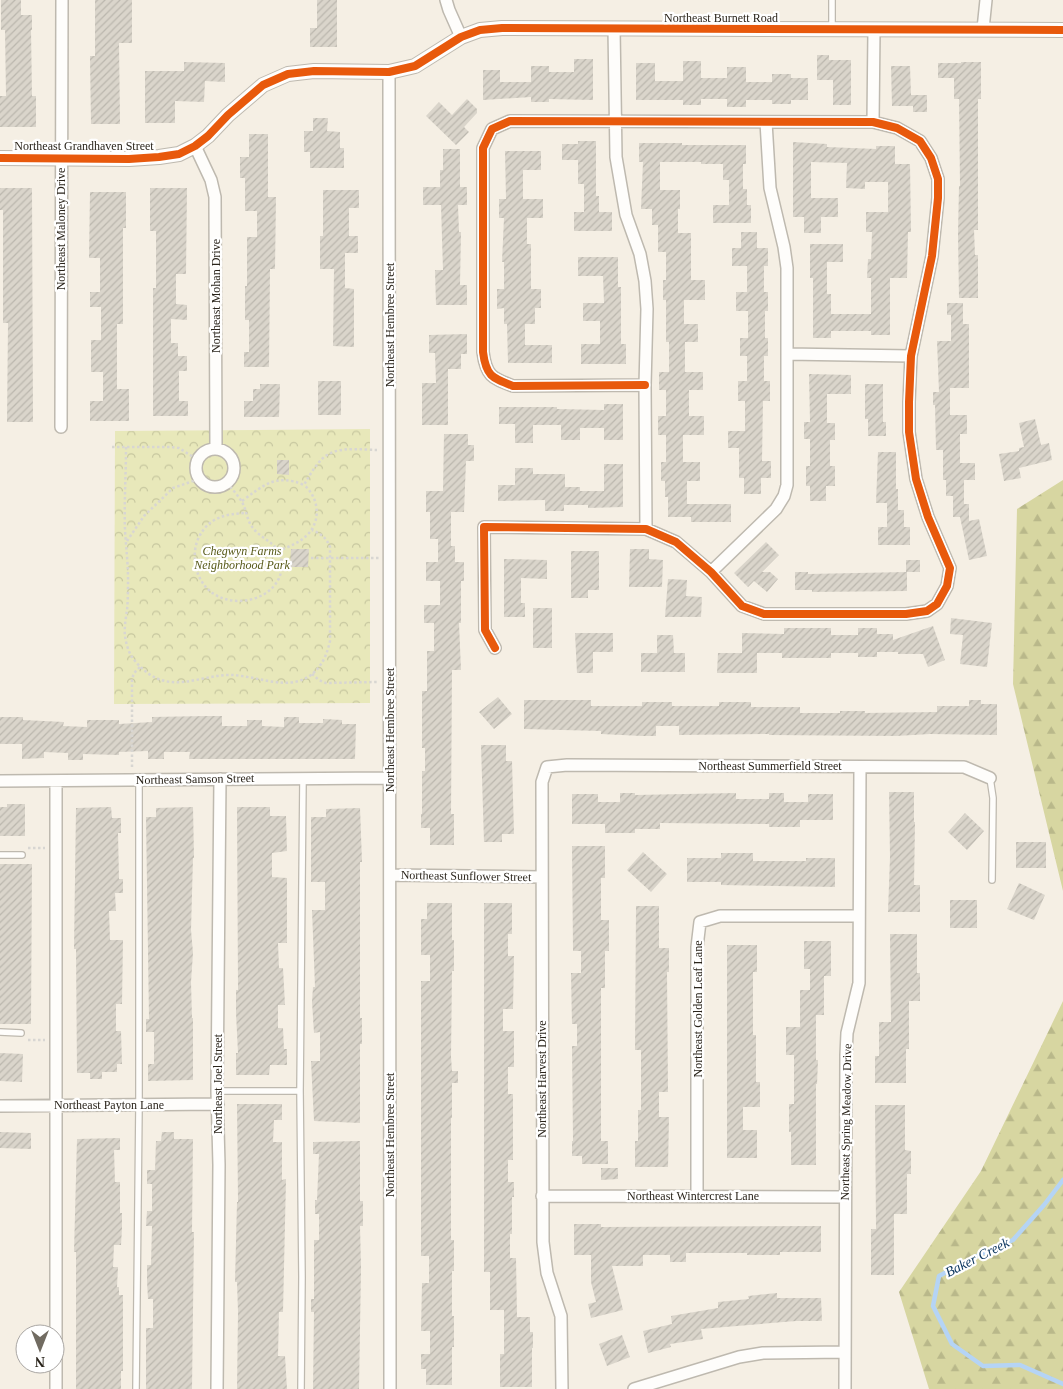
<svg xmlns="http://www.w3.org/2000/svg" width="1063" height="1389" font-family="Georgia,serif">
  <defs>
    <pattern id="forest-firs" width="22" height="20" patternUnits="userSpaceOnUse" patternTransform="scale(1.25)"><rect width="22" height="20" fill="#d7d6a1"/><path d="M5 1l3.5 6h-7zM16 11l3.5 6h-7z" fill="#b9b88a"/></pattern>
    <pattern id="park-crowns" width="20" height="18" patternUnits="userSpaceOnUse" patternTransform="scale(1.25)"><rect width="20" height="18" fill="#e8e8ba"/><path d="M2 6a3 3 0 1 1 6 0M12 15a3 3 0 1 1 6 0" fill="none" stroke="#c7c79f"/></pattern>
    <pattern id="building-hatch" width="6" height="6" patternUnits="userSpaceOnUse" patternTransform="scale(1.25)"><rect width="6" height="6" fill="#dad5cb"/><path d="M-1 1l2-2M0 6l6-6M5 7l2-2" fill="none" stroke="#bbb7ae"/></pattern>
  </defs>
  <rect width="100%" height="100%" fill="#f5efe4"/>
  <path fill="url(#forest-firs)" d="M1063 480V891L1013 684 1017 509Z
    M1063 1001V1389H929L899 1292 981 1171Z"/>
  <path fill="url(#park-crowns)" d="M370 429V703L114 704 115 431Z"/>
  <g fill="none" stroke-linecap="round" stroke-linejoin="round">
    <path stroke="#b5d4f5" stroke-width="4.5" d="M1063 1180 1044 1205 1013 1240 977 1256 939 1276 933 1306 952 1344 983 1366 1020 1365 1063 1384"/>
  </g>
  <path fill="url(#building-hatch)" d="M1 0H21V15H32V30H31L32 96H36V127H0V96H6L5 30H1Z
    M95 0H132V43H119L120 124H91L90 56H95Z
    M317 0H337V47H310V28H317Z
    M817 55H829V60H851V105H833V80H817Z
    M574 59H593V100L549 99V102H531V97L483 100V70H500V82H531V66H549V72H574Z
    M683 61H701V78H727V67H746V82H772V74H791V78H808V100H791V104H772V100H746V107H727V99H701V105H683V100H636V63H655V81H683Z
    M184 62 225 63V82L205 81 204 102 175 101V123H145V71H184Z
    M961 62H981V99H978V230H974L975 255H978V298H959L958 234 959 186H960L959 99H954V78H938V63H961Z
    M891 66H910L911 95H927V112H913V106H892Z
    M467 99 477 109V113L464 127 469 132 456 145 426 116 439 102 452 115Z
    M313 118H328L327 131 340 132V148H344V168H310V152H304V131H313Z
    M249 134H268V197H276L275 269H270L269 367H244V352H249V320H245V286H247V237H257V211H245V178H240V157H249Z
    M578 141H596V196H599V212H612V231H574V212H584V184H578V160H562V144H578Z
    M793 142 827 144V147L876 149V146H895V164H910L911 232H908L907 278H890V335H871V331H831V338H813V278H810V244H843V262H827V294H831V314H871V278H867L868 259H871L872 232H866V212H888V182H865V189L846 188 847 163 811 162V198H838V217H821V233H804V217H793Z
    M639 143H682V145H746V164H743V189H747V205H751V223H713V205H729V180H723V164H701V162H660V190H680V209H678V233H691V280H705V300H684V324H698V342H685V372H703V390H689V416H704V435H683V462H700V481H687V504H731V522H691V517H668V497H665V481H661V462H666V435H658V416H666V390H659V372H669V342H666V300H663V280H666V252H658V225H652V209H641L643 162H639Z
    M443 149H460V187H467V205H458L459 232H461L460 285H467V305H436L435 270H443L441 205H423V187H440V170H443Z
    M505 151H541V170H523V199H543V218H527V244H531V289H541V308H535V324H525V345H552V363H508L507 324H504V308L497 309V289H504V262H502L504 218H499V199H506Z
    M0 188H32L33 422H7L8 323H3V210H0Z
    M150 188H187L186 274H176V304L187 305V320L171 319V343H178V356H187V371H179V401H188V416H153V288H156V231H150Z
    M323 190H359V208H349V236H358V253H345V288L354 289V347L333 346 334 269H320V236H323Z
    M90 192H126V228H123V324H117V389H129V421H90V401H103V372H91V340H101V307H90V292H100V258H89Z
    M741 232H757V248H768V266H764V292H768V311H765V338H768V356H764V381H770V401H763L762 461H771V478H761V494H744V478H739V448H728V431H745V401H738V381H747V356H740V338H748V311H736V292H747V266H732V248H741Z
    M578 257H618V287H621V344H626V364H581V344H600V321H583V303H604L603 276H578Z
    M947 303H963V324H969V388H950V415H967V434H960V463H975V480H964V504H969V521L979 519 987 556 969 560 960 517H953V496H946V480H943V450H936L935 405H933V392H939L937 341H951V315H947Z
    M467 334V354H461V369H448V425H422V383H436L435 353H429V335Z
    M809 374 851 375V394H827V423H835V440H830V466H835V486H826V501H810V486H806V466H810V439H804V422H810Z
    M318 381H341V415H318Z
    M260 384H280L279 417H244V401H253V389H260Z
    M865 384H883V422H886V436H868V419H865Z
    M604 404H623V440H604V428H580V440H561V425H533V443H515V424H499V407H557V409L604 410Z
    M1035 419 1041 445 1049 443 1052 460 1019 468 1021 478 1004 481 999 454 1019 451V448L1024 447 1019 423Z
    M444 434H468V445H474V461H466L464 512H451V546H455V562H464V581H461V623H459L461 670H452L451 814H454V845H430V828H421V814H422V771H425V748H422V691H427V651H434V623H424V605H440V581H426V562H438V539H430V512H426V491H443Z
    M878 452H896V489H898V510H904V527H910V545H878V527H887V503H876Z
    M277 460H289V475L277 474Z
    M604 464H623V507L588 508V505H564V511H545V500L498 501V485H515V468H533V474H565V487H580V491H604Z
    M766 542 779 555 762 572H770L778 579 767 592 754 581 748 587 734 573Z
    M291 549H309L308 567H290Z
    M630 549H649V559L663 560 662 587H629Z
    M571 551H599V590H588V598H571Z
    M504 559 547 560V579L521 578V603H525V617H504Z
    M906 560H920V572H906Z
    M795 572H808V574L907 572V591L812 592V590H795Z
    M668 579 687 580 686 596 702 597 701 617H665Z
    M533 608H552V648H533Z
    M951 618 992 623 987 667 960 664 963 635 950 634Z
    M933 626 945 660 928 667 923 654H898V652H877V657H858V653H831V658H782V653H757V673H717L718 653H742V633L784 634V628H831V635H858V628H877V634H893V640Z
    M575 633H613V652H593V673H577Z
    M657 635H673L674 653H685V672H641V653H657Z
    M498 697 512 714 494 729 479 712Z
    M524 700H591V706H642V702H672V706H719V702H751V707H800V713H840V711H865V713L937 712V706H969V700H981V704H997V735L930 734 896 736 769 735V734L679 735V726H656V736H642L601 734V731L524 729Z
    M207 716H222V726H247V720H262V726L284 727V717H299V723H323V719L342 720V724H356L355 759H189L190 752H164V759H148V751L119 752V755L83 754V760H68V753L44 752V758L22 759V744H0V717H23V720L64 722 63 726 87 727V720H119V724L152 722V717Z
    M481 745H506V761H512L514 834H502V842H484Z
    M889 792H914V822H915L914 885H920V912H888L890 857Z
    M620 793H635V795L736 793V799H769V793H784V802H808V794H833V820H800V827H769V824L660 823V829H635V833H605V824H572V794H598V802H620Z
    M7 804H25V836H0V807H7Z
    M111 807 112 818H121V833H118L119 879H123V893H115L116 911H109L110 940H123L122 1004H116V1031H121L122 1064H117V1072H102V1079H90V1073H77L76 949H74L76 808Z
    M193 807 194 858H193L191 930 193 953 191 982 192 1018H193V1080L148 1081V1064H154V1032H146V1019H149L146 817H156V808Z
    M237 807H270V816H286L287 851 272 853V877L287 878V943H278L279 968H283L285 1005H278V1028H283L284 1049H287V1065H270L269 1075H236V1053H238L236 1013V990H238Z
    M360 808 362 862H360V1018H362V1044H360V1123L314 1121 311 1061H320V1032L314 1033 312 1002 313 987H315L312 910H325V882H311V817H326V809Z
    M965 813 984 831 967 850 948 832Z
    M1016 842H1046V868H1016Z
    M572 846H605V878H601V920H609V951H605V988H601V1141H608V1164H582V1156H572V1141H573L572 1046H577V1024H572L571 973H581V951H573Z
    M643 852 667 874 651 892 627 870Z
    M721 853H753V861H806V858H835V887L721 885V882H687V858H721Z
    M0 864H32L31 1024H0Z
    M1019 883 1045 895 1034 920 1007 909Z
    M950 900H977V928H950Z
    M427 903H452V940H454V971H452L451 1057 452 1071H458V1083H452V1118H451V1240H454V1271H452V1316H454V1347H452V1385H426V1369H421V1354H430V1331H421L422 1283H429V1256H421V981H430V955H421V919H427Z
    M484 903H512V934H508V956H514L513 1009H503V1031H514V1067H508V1094H513V1160H508V1182H514V1197H512V1234H510V1258H516L517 1317H530V1332H533V1348H532V1387H500V1354H504V1310H490V1272H484Z
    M636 906H659V948H669V972H667L668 1092H659V1117H669L668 1167H635V1141H638V1110H641V1050H635Z
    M890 934H917V973H920V1001H909V1049H906V1083H875V1056H879V1022H891Z
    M804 941H831V976H824V1015H816V1060H818L817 1084H816V1165H791V1132H789V1104H794V1055H786V1027H800V990H810V969H804Z
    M727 945H757V972H753V1035H756V1082H760V1107H743V1130H757V1158H727Z
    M0 1053 23 1054 22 1082 0 1081Z
    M237 1104H282V1120H274L273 1142H282V1180L286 1179 283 1312H279L278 1356H285L287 1389H237L238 1312 237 1282H235L237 1202H238Z
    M875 1105H905V1150L911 1151V1174H907V1214H894V1275H871V1229H876Z
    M0 1132 31 1133V1149L0 1148Z
    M162 1132H174V1139H193L192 1232H194L192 1389H146V1328H153V1299H148L147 1281V1265H151L152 1226H146L147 1211H152V1184H147V1170H155L156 1141H161Z
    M120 1138V1150H114L115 1182H120V1213H122V1228L121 1245H114L113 1267H118L117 1287H119V1295H123V1371H121V1389H76V1252H74L77 1139Z
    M360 1141V1201H363V1226H360L361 1268 359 1389H313L314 1312H311V1299H314V1240H319V1214H315V1200H317L319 1154H313V1142Z
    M601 1168H618V1179L601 1180Z
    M574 1224H601V1227L821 1226V1252H780V1255H747V1253H686V1262H670V1255H643V1266H612L623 1310 591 1318 588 1304 596 1302 591 1282V1255H574Z
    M777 1293V1298H821L822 1321H796L701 1329 703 1339 670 1344 671 1347 648 1353 643 1331 672 1324 671 1316 718 1308V1302L749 1299 748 1296Z
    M622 1335 630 1357 607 1366 599 1344Z"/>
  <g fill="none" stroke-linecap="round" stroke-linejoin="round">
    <defs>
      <path id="service" d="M832 28V0
        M990 778 993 798 992 880
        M0 855H22
        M0 1032 21 1033
        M217 1091H300
        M136 1389 139 1106V780
        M301 1389 302 1277 300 1091 303 779"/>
      <path id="minor" d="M446 0 449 10 461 37
        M614 28 616 157 626 215 640 254 645 281 647 309 645 385 646 529
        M983 29 986 0
        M389 72 390 1389
        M873 122 874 30
        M195 146 211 180 215 197 216 449
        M787 354 911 356
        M61 427 62 0
        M196 468a19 19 0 1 1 38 0a19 19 0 1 1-38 0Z
        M711 572 776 509 784 496 787 485V268L784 247 770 188 766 122
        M495 648 485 630 484 527 646 529 676 542 711 572 742 606 764 614H906L927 611 937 604 947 586 950 568 928 517 916 479 909 432V402L911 356 932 256 938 198V179L931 158 920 141 897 128 873 122 510 121 492 129 483 148V352C486 376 492 378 513 386L645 385
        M0 781 390 778
        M391 875 541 877
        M0 1106 218 1104
        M542 1196 845 1197
        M697 1196V947L700 922 720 916H859
        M56 1389V782
        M217 1389 219 1165 217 1091 220 779
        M562 1389 561 1316 547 1273 543 1242 542 782 547 767 567 765 964 767 990 778
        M634 1389 739 1357 763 1353 845 1352
        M845 1389 846 1055 847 1033 859 983 860 767"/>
      <path id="tertiary" d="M0 158 129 159 159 157 179 154 195 146 208 136 228 115 263 85 288 74 314 71 389 72 415 66 461 37 480 30 502 28 1063 30"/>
    </defs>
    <use href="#service" stroke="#beb9af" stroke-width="8"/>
    <use href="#minor" stroke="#beb9af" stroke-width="14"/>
    <use href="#tertiary" stroke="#beb9af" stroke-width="16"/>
    <path stroke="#d8d6d2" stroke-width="2.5" stroke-dasharray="2.5 2.5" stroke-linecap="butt" d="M112 447H171L179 448 198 460
      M126 447C126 475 124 503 125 530 126 547 128 563 128 579 128 589 128 600 127 610 126 618 124 627 125 636 126 643 128 651 132 657 140 668 151 678 165 681 187 686 210 674 232 675 254 676 279 687 299 681 318 675 326 659 330 641V547C326 537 321 534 312 530
      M227 483C232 489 239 496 243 504 247 512 247 521 253 528 261 539 278 543 281 558 290 602 216 620 198 574 194 562 193 549 199 537 209 517 226 514 246 513
      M242 501C264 485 276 473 304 485 309 476 315 466 322 459 336 445 361 450 378 450
      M127 541 144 516 173 488 199 479
      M278 551C288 547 299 543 306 536 322 522 319 497 304 485
      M311 558H379
      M312 674 319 680 326 683 377 682
      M132 767V679L134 673 140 667
      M28 848H45
      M28 1040H45"/>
    <use href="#service" stroke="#fefdfb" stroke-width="5.5"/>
    <use href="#minor" stroke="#fefdfb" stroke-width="11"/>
    <use href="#tertiary" stroke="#fefdfb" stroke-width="14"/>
    <defs>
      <path id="cycleway" d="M0 158 129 159 159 157 179 154 195 146 208 136 228 115 263 85 288 74 314 71 389 72 415 66 461 37 480 30 502 28 1063 30
        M495 648 485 630 484 527 646 529 676 542 711 572 742 606 764 614H906L927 611 937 604 947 586 950 568 928 517 916 479 909 432V402L911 356 932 256 938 198V179L931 158 920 141 897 128 873 122 510 121 492 129 483 148V352C486 376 492 378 513 386L645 385"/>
    </defs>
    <use href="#cycleway" stroke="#fff" stroke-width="11"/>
    <use href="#cycleway" stroke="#e8590c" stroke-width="8"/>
  </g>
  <g text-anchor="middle" stroke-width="4.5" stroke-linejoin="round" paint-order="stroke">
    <g font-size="12" fill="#2a241b" stroke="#fff">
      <text x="721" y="22">Northeast Burnett Road</text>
      <text x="84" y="150">Northeast Grandhaven Street</text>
      <text transform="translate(61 229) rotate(-90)" y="4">Northeast Maloney Drive</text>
      <text transform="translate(216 296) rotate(-90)" y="4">Northeast Mohan Drive</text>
      <text transform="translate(390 325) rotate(-90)" y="4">Northeast Hembree Street</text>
      <text transform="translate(390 730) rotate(-90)" y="4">Northeast Hembree Street</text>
      <text x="770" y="770">Northeast Summerfield Street</text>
      <text transform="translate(195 779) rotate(-1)" y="4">Northeast Samson Street</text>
      <text transform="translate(466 876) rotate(1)" y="4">Northeast Sunflower Street</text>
      <text transform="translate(698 1009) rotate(-90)" y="4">Northeast Golden Leaf Lane</text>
      <text transform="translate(542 1079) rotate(-90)" y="4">Northeast Harvest Drive</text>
      <text transform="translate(218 1084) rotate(-90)" y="4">Northeast Joel Street</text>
      <text x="109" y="1109">Northeast Payton Lane</text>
      <text transform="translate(846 1122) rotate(-89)" y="4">Northeast Spring Meadow Drive</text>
      <text transform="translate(390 1135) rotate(-90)" y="4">Northeast Hembree Street</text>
      <text x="693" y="1200">Northeast Wintercrest Lane</text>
    </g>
    <g font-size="12" font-style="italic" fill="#575918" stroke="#fff">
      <text x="242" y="555">Chegwyn Farms<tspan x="242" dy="14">Neighborhood Park</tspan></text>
    </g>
    <g font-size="14" font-style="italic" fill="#0e3860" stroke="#fff">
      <text transform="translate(977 1257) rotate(-27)" y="5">Baker Creek</text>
    </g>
  </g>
  <g transform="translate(40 1349) rotate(180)"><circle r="24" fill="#ffffff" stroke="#aaa7a4"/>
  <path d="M0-4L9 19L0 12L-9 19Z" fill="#716b61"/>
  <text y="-8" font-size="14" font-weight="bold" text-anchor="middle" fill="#2a241b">N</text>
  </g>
</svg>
